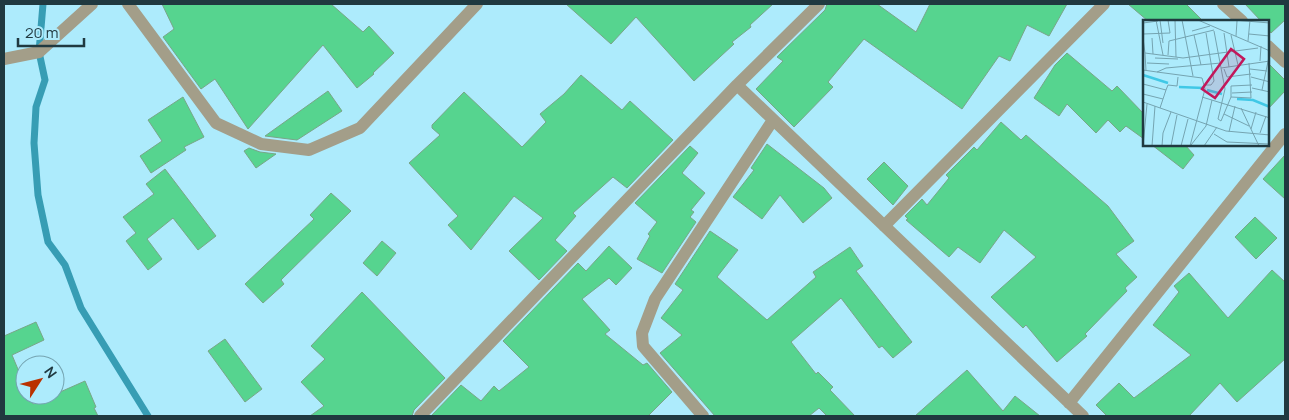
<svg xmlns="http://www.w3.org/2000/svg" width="1289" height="420" font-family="Manrope,sans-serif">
  <rect width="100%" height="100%" fill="#adebfc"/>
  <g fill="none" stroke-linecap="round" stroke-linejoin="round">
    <path stroke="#379db4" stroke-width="7" d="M43 4 39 52 45 80 36 107 34 143 38 195 48 242 65 265 81 308 148 416"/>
  </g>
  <path fill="#56d48f" stroke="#78a688" d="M162 4H331L363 32 369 26 394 53 373 73 374 74 357 88 323 45 248 129 215 79 201 89 163 37 174 29Z
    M566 4H773L750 25 751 27 732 42 734 44 694 81 636 17 611 44Z
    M827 4H877L916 32 930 4H1067L1049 36 1027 25 1010 61 999 56 962 109 864 39 828 82 833 87 794 127 756 89 783 61 777 57 825 10Z
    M1128 4H1186L1203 21H1148Z
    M1245 4H1285V20L1271 33 1268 29V21H1261Z
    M1067 53 1112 91 1117 86 1144 114V139L1126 126 1120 132 1108 120 1096 133 1067 104 1059 116 1034 98 1055 65Z
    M1268 63 1285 80V91L1268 109Z
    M581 75 622 110 630 101 673 140 627 188 613 177 573 213 576 216 555 240 567 251 539 280 509 251 543 218 514 196 471 250 448 225 458 216 409 163 440 135 432 128V125L464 92 522 147 546 122 540 114 564 94Z
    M328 91 342 111 297 140 265 136Z
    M183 97 204 137 184 147 186 150 151 173 140 156 162 141 148 120Z
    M1001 122 1021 140 1026 135 1108 206 1134 241 1116 254 1137 277 1125 288 1127 291 1085 334 1087 336 1057 362 1026 325 1023 328 991 297 1036 257 1004 230 980 263 958 247 949 257 906 220 908 219 905 216 922 199 927 205 949 178 946 175 974 147 977 150Z
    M767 144 824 188 832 198 803 223 780 195 762 219 733 197 754 170 751 168Z
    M1152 145H1185L1194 155 1183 169Z
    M690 146 698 153 682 173 705 193 691 210 694 212 690 217 696 222 662 273 637 259 650 236 648 234 657 222 635 203Z
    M249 148 260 152 276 154 256 168 244 151Z
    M1285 155V199L1263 179Z
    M884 162 908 186 893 205 867 179Z
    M165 169 216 236 198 250 173 218 147 239 162 259 148 270 126 241 136 233 123 217 154 194 146 184Z
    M331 193 351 211 281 280 284 284 263 303 245 284 314 219 310 215Z
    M1255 217 1277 238 1256 259 1235 237Z
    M710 231 738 250 717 277 767 320 816 277 813 272 850 247 863 266 856 271 912 342 893 358 882 346 879 348 841 298 791 342 816 374 818 372 833 387 830 390 855 416H827L819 408 809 416H715L660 353 682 335 661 318 683 290 675 284Z
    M382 241 396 253 377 276 363 263Z
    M609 246 632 268 616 285 609 278 582 299 610 330 605 334 643 365 647 363 672 392 648 416H431L461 385 481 401 494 386 499 391 529 367 503 341 578 263 586 271Z
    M1272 270 1285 282V359L1237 402 1220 383 1189 416H1107L1096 405 1119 383 1134 398 1191 355 1153 325 1179 292 1174 286 1189 273 1228 318Z
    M362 292 445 378 414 410 412 416H310L324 406 301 382 325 359 311 346Z
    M36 322 44 340 12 355 25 386V395H29L33 404 85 381 96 407 94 408 98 416H4V336Z
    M225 339 262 389 245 402 208 351Z
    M967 370 1003 411 1015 396 1040 416H915Z"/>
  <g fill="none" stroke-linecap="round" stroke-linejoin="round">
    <path stroke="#a39e89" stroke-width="12" d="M128 4 216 123 261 144 309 150 360 128 477 4
      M1223 4 1242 21
      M1268 46 1285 62
      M4 59 39 52 92 4
      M737 85 1083 416
      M884 226 1104 4
      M1069 403 1285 134
      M420 416 737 85 819 4
      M703 416 643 346 642 333 655 299 773 120"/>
  </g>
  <g transform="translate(1143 20)">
    <rect width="126" height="126" fill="#adebfc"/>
    <path fill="none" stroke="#41c8e6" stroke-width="2.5" d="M0 55 25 63M36 67 61 68M64 70 79 74M94 79 110 80 127 87"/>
    <path fill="none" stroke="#75a4b1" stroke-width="1" d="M13 0 20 35M17 0 20 23M32 0 33 37M39 0 50 56M55 0 127 31M90 0 127 3M0 3 15 1M49 11 67 6M71 11 82 69 75 99 78 101M81 13 86 47M0 14 27 13 25 0M106 14 127 16M51 15 58 45M88 15 95 45M93 16 94 1M0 18 2 33 40 38 115 28M9 18 10 34M105 21 107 0M2 33 3 51M25 35 26 21 71 10M12 38 35 39M117 41 118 26M4 43 26 44M78 48 127 41M81 49 84 57 108 54M107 49 124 51M0 50 14 52 23 48 78 43M14 52 59 58 62 69 47 126M108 57 127 62M0 64 23 70 25 65 34 66 35 57M61 65H68L71 61 63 13M109 68 127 72M119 70 127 32M89 73 109 72M0 74 20 79M59 77 127 98M88 77 108 78 106 43M0 82 83 111 127 115M17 88 23 70M98 88 116 126M81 94 106 106M78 101 88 77V66L109 65M108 109 113 92M86 112 92 86M117 113 123 96M71 114 84 122 127 124M48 125 63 106 69 80M0 126 4 84M9 126 12 86M19 126 20 113 28 92M28 126 34 95M38 126 45 99M61 126 74 107"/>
    <path fill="#c2185b" fill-opacity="0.15" stroke="#c2185b" stroke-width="2.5" d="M88 29 101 39 72 78 59 69Z"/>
    <rect width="126" height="126" fill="none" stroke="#203940" stroke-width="2.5"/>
  </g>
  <rect width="1289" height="420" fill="none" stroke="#203940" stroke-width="10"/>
  <g transform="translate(40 380) rotate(54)"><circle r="24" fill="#adebfc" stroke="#75a4b1"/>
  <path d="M0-4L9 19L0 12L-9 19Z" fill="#ba3200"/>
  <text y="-8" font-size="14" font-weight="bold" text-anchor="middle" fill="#203940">N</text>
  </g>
  <path d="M18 38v8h66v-8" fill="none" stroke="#203940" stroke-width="2.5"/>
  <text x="25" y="38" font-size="15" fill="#203940" stroke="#adebfc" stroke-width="4" paint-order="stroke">20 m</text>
</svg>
